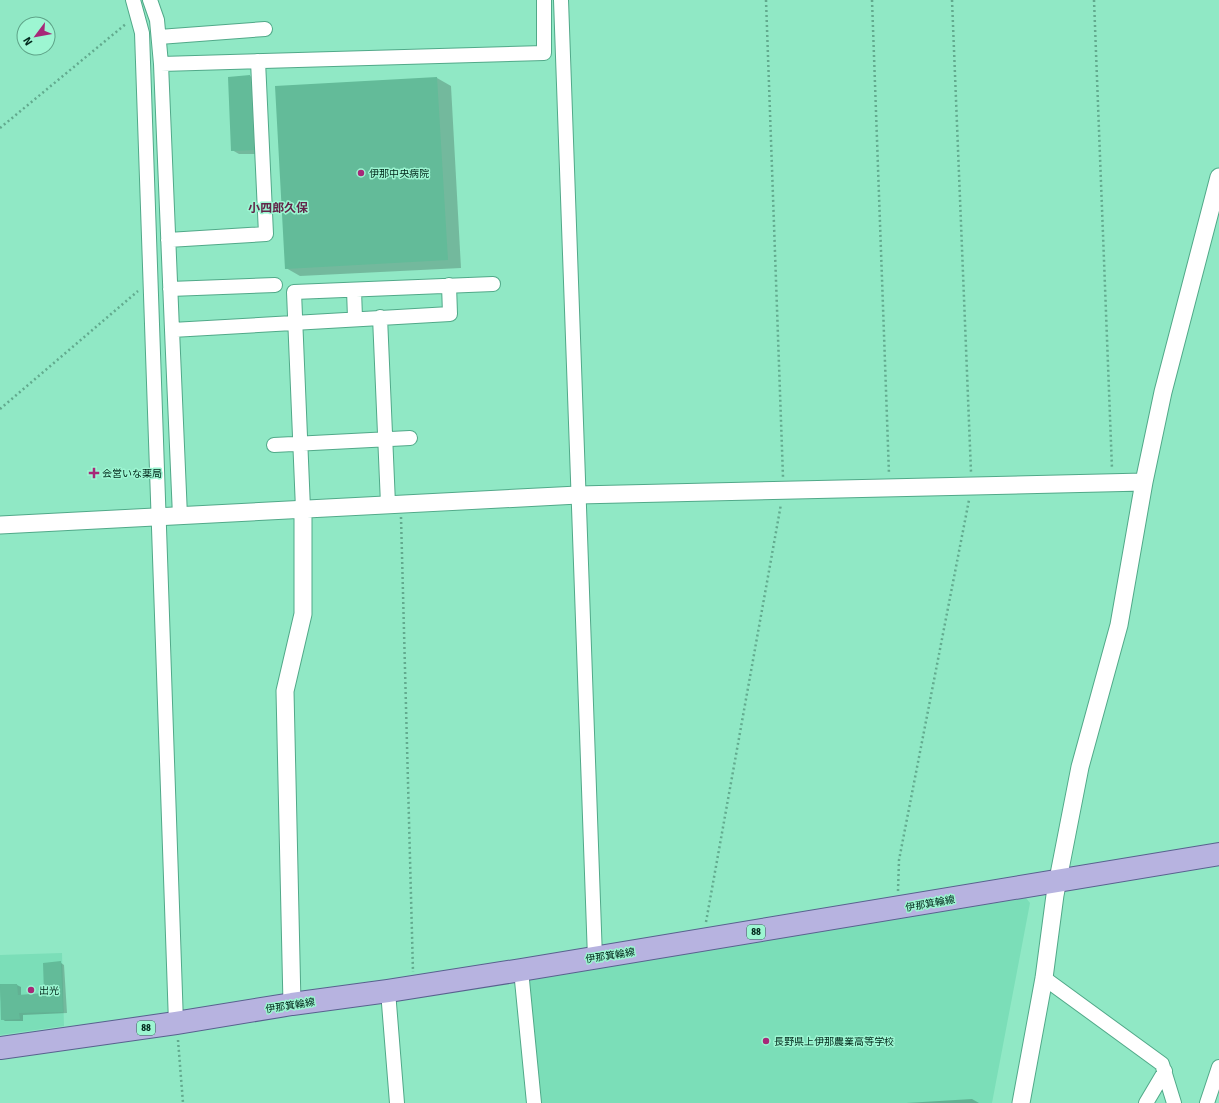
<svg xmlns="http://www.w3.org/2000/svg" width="1219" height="1103" font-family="Signika,'Noto Sans JP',sans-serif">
  <rect width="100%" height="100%" fill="#90e8c5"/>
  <path fill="#7bdeb8" d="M1026 898 1030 903 992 1103H534L522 980Z
    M62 953 64 1026 0 1035V955Z"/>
  <path fill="#0003" d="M250 76 257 80 260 154H239L232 150Z
    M437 78 451 86 461 268 300 276 286 268Z
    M61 963 64 965 67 1013 23 1015V1021H5L2 1019 0 985H17L21 987V996L45 994Z
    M972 1099 979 1103H906Z"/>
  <path fill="#63bb99" d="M250 75 254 150 231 151 228 77Z
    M437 77 448 260 285 269 275 86Z
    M61 961 63 1012 19 1013 20 1019 1 1020 0 984H17L18 995 44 993 43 963Z"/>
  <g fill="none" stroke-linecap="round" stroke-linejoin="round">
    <defs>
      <path id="minor" d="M133 0 142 33 176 1023
        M150 0 157 20 161 64 172 330
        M561 0 595 958
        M159 37 265 29
        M161 64 544 53V0
        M168 240 266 234 258 61
        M170 289 275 285
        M354 290 355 318
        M380 317 388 504
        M274 445 410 438
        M303 509 294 292 493 284
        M180 516 172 330 450 314 449 285
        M521 970 534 1103
        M1044 978 1162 1064 1174 1103
        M388 991 397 1103
        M1146 1103 1165 1071
        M1207 1103 1219 1067"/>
      <path id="tertiary" d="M0 525 578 495 1144 482
        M292 1004 285 691 303 614V509
        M1021 1103 1044 978 1055 895 1080 767 1119 625 1144 482 1163 392 1219 177"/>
      <path id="primary" d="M0 1048 176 1023 292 1004 388 991 521 970 1219 854"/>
    </defs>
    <use href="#minor" stroke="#51a989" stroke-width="16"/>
    <use href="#tertiary" stroke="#51a989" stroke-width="19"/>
    <use href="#primary" stroke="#58618e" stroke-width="24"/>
    <path stroke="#62aa8e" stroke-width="2.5" stroke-dasharray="2 3" stroke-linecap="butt" d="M766 0 783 477
      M872 0 889 474
      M952 0 971 472
      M1094 0 1112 469
      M0 128 127 23
      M0 409 138 291
      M401 517 413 972
      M898 891 899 860 969 500
      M706 922 781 504
      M178 1040 183 1103"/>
    <use href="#minor" stroke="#fff" stroke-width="14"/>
    <use href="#tertiary" stroke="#fff" stroke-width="17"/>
    <use href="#primary" stroke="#b7b3e0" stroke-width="22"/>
  </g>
  <g fill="#a72878" stroke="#9df6d2" stroke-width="1.5">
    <circle cx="361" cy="173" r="4"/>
    <path d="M92 467h4v4h4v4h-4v4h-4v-4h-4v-4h4z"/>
    <circle cx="31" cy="990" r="4"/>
    <circle cx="766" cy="1041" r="4"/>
  </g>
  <g text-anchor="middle" stroke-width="3" stroke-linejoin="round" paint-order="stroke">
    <g fill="#9df6d2" stroke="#2f6551" stroke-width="1">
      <rect x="747" y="925" width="18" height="14" rx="3"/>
      <rect x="137" y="1021" width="18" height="14" rx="3"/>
    </g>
    <g font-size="9" font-weight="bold" fill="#00271a">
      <text x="756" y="935">88</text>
      <text x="146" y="1031">88</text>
    </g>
    <g font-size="10" fill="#00271a" stroke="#9df6d2" text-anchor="start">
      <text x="369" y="177">伊那中央病院</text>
      <text x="102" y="477">会営いな薬局</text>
      <text x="39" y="994">出光</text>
      <text x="774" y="1045">長野県上伊那農業高等学校</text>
    </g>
    <g font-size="10" fill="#00271a" stroke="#9df6d2">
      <text transform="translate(930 903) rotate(-10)" y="4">伊那箕輪線</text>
      <text transform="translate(610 955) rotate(-9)" y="4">伊那箕輪線</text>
      <text transform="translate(290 1005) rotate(-9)" y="4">伊那箕輪線</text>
    </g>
    <g font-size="12" font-weight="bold" fill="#632549" stroke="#9df6d2">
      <text x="278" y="212">小四郎久保</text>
    </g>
  </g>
  <g transform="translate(36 36) rotate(238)"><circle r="19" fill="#9df6d2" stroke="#5ea388"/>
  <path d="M0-3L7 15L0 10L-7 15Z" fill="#a72878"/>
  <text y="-6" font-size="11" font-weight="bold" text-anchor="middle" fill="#00271a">N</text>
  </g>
</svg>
